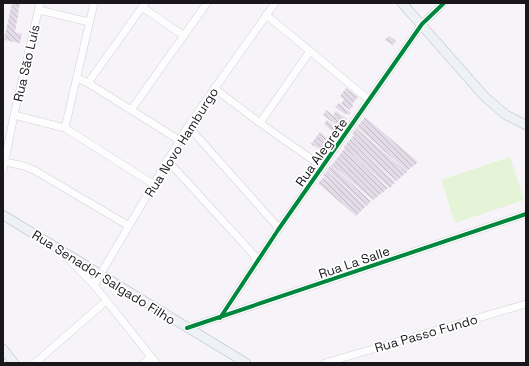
<svg xmlns="http://www.w3.org/2000/svg" width="529" height="366" font-family="'Space Grotesk',sans-serif">
  <defs>
    <pattern id="building-back-hatch" width="6" height="6" patternUnits="userSpaceOnUse"><rect width="6" height="6" fill="#e3dbe8"/><path d="M-1 5l2 2M0 0l6 6M5-1l2 2" fill="none" stroke="#c2bbc6"/></pattern>
  </defs>
  <rect width="100%" height="100%" fill="#f7f4f9"/>
  <path fill="#e5f3d7" d="M510 157 524 200 455 223 441 180Z"/>
  <path fill="url(#building-back-hatch)" d="M12 3H20L15 32 22 34 20 43 4 40Z
    M389 36 396 41 393 45 385 40Z
    M346 88 358 97 352 104 353 106 350 110 341 104 344 99 340 96Z
    M339 103 351 113 349 115 347 113 346 115 335 107Z
    M326 110 333 115 336 111 347 119 340 128 323 115Z
    M365 117 418 162 407 171 357 127Z
    M327 120 336 127 333 132 324 124Z
    M356 128 407 172 396 181 353 143 395 182 390 188 344 147 354 135 352 134Z
    M320 132 329 140 322 151 311 144Z
    M345 148 388 188 373 200 332 165Z
    M331 165 371 201 367 206 327 170Z
    M327 171 366 206 356 216 318 183 324 177 338 189 323 175Z"/>
  <g fill="none" stroke-linecap="round" stroke-linejoin="round">
    <defs>
      <path id="minor" d="M142 7 184 36
        M39 10 89 22
        M266 15 310 51 369 100
        M77 78 88 83 179 140
        M88 83 145 3
        M214 88 260 123 323 167
        M131 110 207 3
        M14 115 65 128 153 184
        M260 123 310 51
        M188 126 275 224 278 230
        M65 128 94 3
        M167 160 254 255 256 263
        M5 162 24 166 34 170 129 226
        M3 170 14 115 40 3
        M67 257 94 285 156 363
        M94 285 188 126 275 3
        M220 318 278 230 422 24 444 3
        M187 328 526 214
        M35 363 106 301
        M144 363 151 357
        M325 363 526 304"/>
      <path id="major" d="M402 3 485 97 506 115 526 125
        M3 215 246 363
        M3 349 14 363"/>
    </defs>
    <use href="#minor" stroke="#d2d0d4" stroke-width="8"/>
    <use href="#major" stroke="#b3bbc2" stroke-width="10"/>
    <use href="#minor" stroke="#fefdfe" stroke-width="7"/>
    <use href="#major" stroke="#eef2f6" stroke-width="9"/>
    <defs>
      <path id="cycleway" d="M220 318 278 230 422 24 444 3
        M187 328 526 214"/>
    </defs>
    <use href="#cycleway" stroke="#fff" stroke-width="6"/>
    <use href="#cycleway" stroke="#00873e" stroke-width="4"/>
  </g>
  <g text-anchor="middle" stroke-width="3.5" stroke-linejoin="round" paint-order="stroke">
    <g font-size="13" fill="#1a171b" stroke="#fff">
      <text transform="translate(26 63) rotate(-77)" y="5">Rua São Luís</text>
      <text transform="translate(181 142) rotate(-58)" y="5">Rua Novo Hamburgo</text>
      <text transform="translate(321 152) rotate(-55)" y="5">Rua Alegrete</text>
      <text transform="translate(354 262) rotate(-19)" y="5">Rua La Salle</text>
      <text transform="translate(104 277) rotate(32)" y="5">Rua Senador Salgado Filho</text>
      <text transform="translate(426 333) rotate(-16)" y="5">Rua Passo Fundo</text>
    </g>
  </g>
  <rect width="529" height="366" fill="none" stroke="#1a171b" stroke-width="8"/>
</svg>
